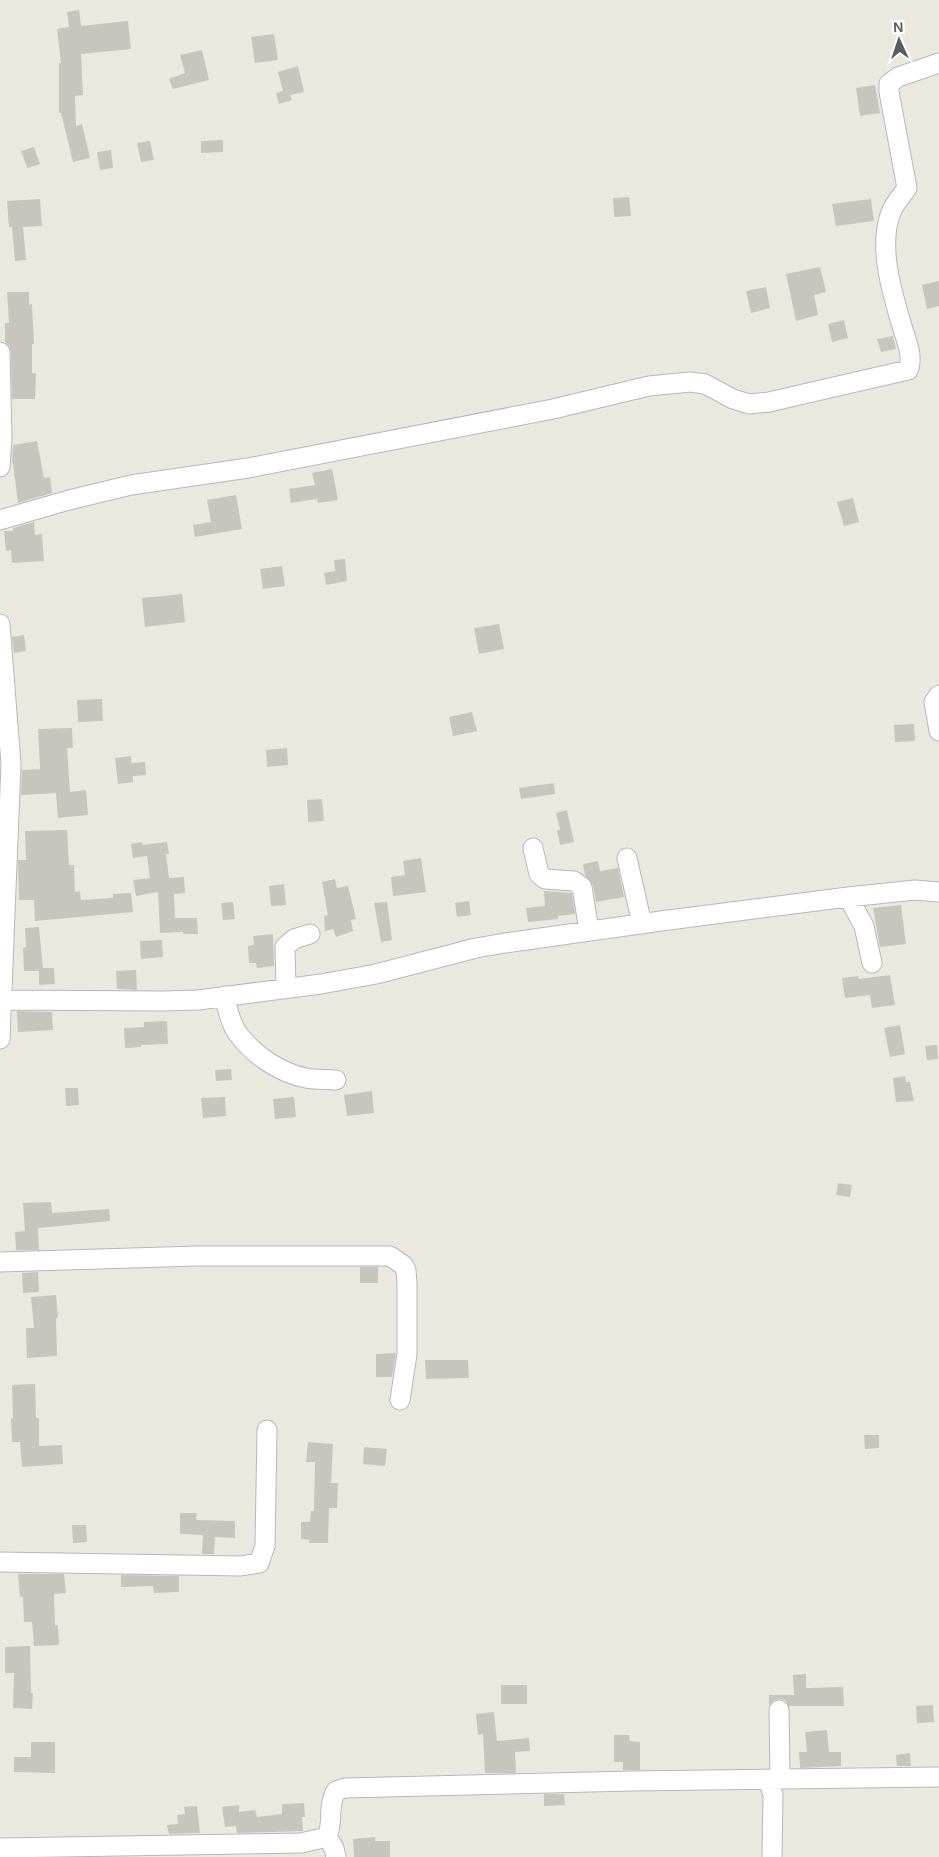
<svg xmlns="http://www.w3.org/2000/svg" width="939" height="1857" font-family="Arial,sans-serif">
  <rect width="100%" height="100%" fill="#ebe9df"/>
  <path fill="#c8c5be" d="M79 10 81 26 128 21 131 49 81 54 83 95 75 96 76 126 82 124 90 158 73 162 61 113H59V63H61L57 29 69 27 67 12Z
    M274 34 278 60 255 63 251 37Z
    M202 50 209 80 173 89 169 79 185 73 180 55Z
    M298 66 304 92 290 95 292 100 279 104 276 93 283 91 278 72Z
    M875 85 880 113 860 116 856 88Z
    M223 140V152L201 153V141Z
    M150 141 154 160 141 162 137 143Z
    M34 147 40 164 27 168 21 151Z
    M111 150 113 168 100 170 97 152Z
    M629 197 631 216 614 217 613 198Z
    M40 199 42 226 23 227 26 260 15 261 12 227H9L7 201Z
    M871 199 874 221 836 226 832 204Z
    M820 267 826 292 814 295 818 315 796 321 786 274Z
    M939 281V306L927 309 922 285Z
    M766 287 770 308 751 313 746 291Z
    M7 292H29V305L32 304 34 344H32V373H36L35 399H12L11 352 9 346 5 342V323H9Z
    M844 320 848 338 832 342 828 324Z
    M893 336 896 349 881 352 877 339Z
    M37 441 44 478 50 477 52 493 18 503 13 463H12L13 445Z
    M332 469 338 500 318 503 317 499 291 503 289 489 315 485 312 473Z
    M236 495 242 529 195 537 193 525 211 522 207 500Z
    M853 498 859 522 844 526 837 502Z
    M34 522 35 535 42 534 44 561 12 563 11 550 6 551 4 531H13V528Z
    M345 559 347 581 326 585 324 573 335 571 334 560Z
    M282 566 285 586 263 589 260 569Z
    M182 594 185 622 145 627 142 598Z
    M499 624 504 649 479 654 474 628Z
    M24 635 26 651 14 653 12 637Z
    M102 699 103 721 78 722 77 700Z
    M472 712 477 731 453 736 449 717Z
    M914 724 915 741 895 742 894 725Z
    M72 728 73 748H67L70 792 86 790 88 815 58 818 56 793 21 795 22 770 40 769 38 729Z
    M287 748 288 765 267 767 266 750Z
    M131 756V763L145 762 146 775 133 776V782L118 784 115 758Z
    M554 783 555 794 521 799 519 788Z
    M322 799 324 821 308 822 307 800Z
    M567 810 574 842 560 845 557 830H560L556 813Z
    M67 830 69 865H74L75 892 80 891 81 900 113 898V894L131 893 133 912 35 921 34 900H19L18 860H26L25 831Z
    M142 842 143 845 167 842 169 854H166L169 878 184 877 185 893 174 894 175 918H197L198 934H183V932L160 933 158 892 136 896 133 880 150 878 147 856 133 858 131 844Z
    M421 858 426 892 393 896 391 877 405 875 403 861Z
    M598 861 600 871 618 868 624 897 596 902 593 885 585 875 583 864Z
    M335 879 337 888 348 886 356 919 351 920 353 931 336 937 333 929 325 931 324 916 328 915 322 882Z
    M284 884 286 905 271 906 269 886Z
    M544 891 572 893 575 914 558 916V919L528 922 526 908 545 906Z
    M469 901 471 915 457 917 455 903Z
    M233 902 235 919 223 920 221 903Z
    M387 902 392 940 381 942 374 903Z
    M901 905 906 944 880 947 873 908Z
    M39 927 43 968H54L55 984 39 985V971H24L23 948 26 947 25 928Z
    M273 934 274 966 257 968 256 963H249L248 946 254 945 253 936Z
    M162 940 163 957 141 959 140 941Z
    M136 970 137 990 117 989 116 971Z
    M890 975 895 1005 872 1008 870 995 845 998 842 978 858 976 859 979Z
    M17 1011 52 1012 53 1030 18 1032Z
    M167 1021 168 1044 141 1045V1047L125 1048 124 1028 144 1027V1022Z
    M900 1025 905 1054 890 1057 884 1028Z
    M937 1045 938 1059 927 1060 925 1046Z
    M231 1069 232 1080 216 1081 215 1070Z
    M905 1076 906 1082H910L914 1101 896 1102 893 1078Z
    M65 1088H78L79 1105 66 1106Z
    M372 1091 374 1113 347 1116 344 1095Z
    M225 1097 226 1116 203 1118 201 1098Z
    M294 1097 296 1117 275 1119 273 1099Z
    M838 1183 852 1185 850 1197 836 1195Z
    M51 1202 52 1213 109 1209 110 1221 38 1228 39 1250H16L15 1232 25 1231 23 1203Z
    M360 1267H378V1283H360Z
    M38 1272 39 1292 23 1293 22 1273Z
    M56 1295 58 1318H56L57 1356 27 1358 26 1328H34L31 1297Z
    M396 1353 392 1377H376V1354Z
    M425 1360H468L469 1378 426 1379Z
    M35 1384 36 1418H39V1446L62 1445 63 1464 22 1467 20 1442H12L11 1418H13L12 1385Z
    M864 1435H879V1448L865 1449Z
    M308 1442 333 1444 331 1483H338L337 1508H329L328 1543H309L310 1540 301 1539V1522H310L311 1511H314L315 1462H306Z
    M364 1447 387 1449 385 1466 363 1464Z
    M180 1513H197L196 1520 235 1521V1538L215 1537 214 1554H202L203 1535 180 1534Z
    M72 1525H86L87 1542 73 1543Z
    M18 1574H64L66 1593 54 1594 55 1626 58 1625 59 1645 34 1646 32 1622H24L23 1597H20Z
    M121 1575 179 1576V1592L154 1593 153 1586 121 1587Z
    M30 1646 31 1693H33L32 1709 13 1708 14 1673H5V1647Z
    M806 1674V1688L843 1687 844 1706H789L785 1700 779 1699 774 1700 769 1705V1695H794L793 1675Z
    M501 1685H527V1704H501Z
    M933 1705 934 1722 917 1723 916 1706Z
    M494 1712 497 1741 529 1738 530 1751 515 1752 516 1773H485L483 1734 478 1735 476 1714Z
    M827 1730 829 1752H841V1766L800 1768 799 1752H807L805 1732Z
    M614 1735H629L630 1741 640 1742V1770H623V1762H614Z
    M31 1742H55V1773L14 1772V1757H31Z
    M910 1753 911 1766H897L896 1755Z
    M544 1794H564L565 1805 544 1806Z
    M304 1803 305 1817H302L303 1831 237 1833 236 1826 225 1827 222 1807 239 1805V1812L255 1810 257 1817 282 1814V1804Z
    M197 1806 200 1833 169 1834 167 1825 178 1824 177 1815 185 1814 184 1807Z
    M375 1837V1841H390V1857H354L353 1839Z"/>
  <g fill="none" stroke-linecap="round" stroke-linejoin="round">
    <defs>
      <path id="minor" d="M0 352 2 438 0 467
        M0 520 69 500 131 485 248 468 553 409 649 386 690 382 705 384 733 399 749 404 769 402 908 370C914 357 906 340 902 326 892 293 877 244 892 210 896 202 902 195 907 188L889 92V84L898 77 939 63
        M0 624 11 764 0 1039
        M939 695 934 702 939 731
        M533 848 539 874 545 879 574 881 582 887 589 931
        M627 858 642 924
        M848 897 864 926 872 963
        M286 988 285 947 294 939 310 934
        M224 996C228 1009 230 1024 239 1035 254 1055 280 1073 306 1078 315 1080 326 1079 336 1080
        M1 1000 163 1001 198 1000 321 984 376 974 476 948 505 943 661 921 848 897 915 890 939 892
        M0 1262 197 1256H390L403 1265 406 1270 407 1283V1354L400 1400
        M0 1562 241 1566 259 1563 265 1546 267 1430
        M779 1710 780 1779
        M768 1779 773 1795 772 1857
        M327 1837 334 1848 336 1857
        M0 1848 301 1843 327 1837C334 1822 327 1806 336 1791L345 1788 633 1781 939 1777"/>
    </defs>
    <use href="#minor" stroke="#b5b7bc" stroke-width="21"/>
    <use href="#minor" stroke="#fff" stroke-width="19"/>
  </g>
  <g transform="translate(899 40) rotate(357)" stroke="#ffffff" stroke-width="4" paint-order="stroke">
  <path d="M0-4L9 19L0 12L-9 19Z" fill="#585c60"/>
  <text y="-8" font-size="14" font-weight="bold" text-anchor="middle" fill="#585c60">N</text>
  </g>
</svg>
